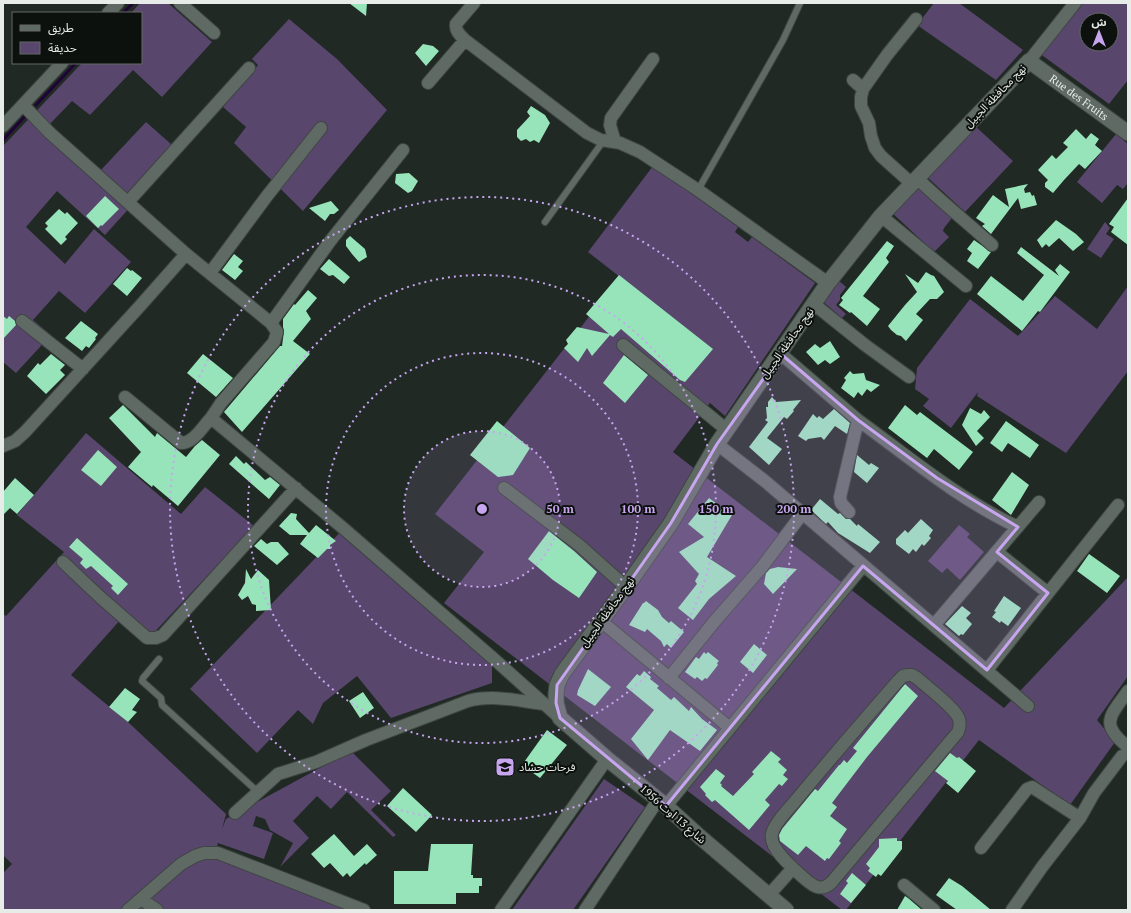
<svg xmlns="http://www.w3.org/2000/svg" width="1131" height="913" font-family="'PT Serif','Noto Sans Arabic',serif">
  <rect width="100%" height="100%" fill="#202924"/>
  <path fill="#58466d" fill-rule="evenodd" d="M140 3H168L212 42 162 97 133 70 90 115 72 101 48 126 100 171 146 122 180 152 105 235 57 191 26 227 65 264 94 229 131 262 85 313 59 291 33 320 51 335 16 373 3 362V146L82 63H141V13H131Z
    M934 3H959L1023 50 996 80 917 25Z
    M1079 3H1128V80L1109 104 1039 53ZM1087 20H1111V44H1087Z
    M289 19 337 59 387 110 303 211 234 143 246 127 223 107 258 65 252 59Z
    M974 125 1013 161 965 212 926 176Z
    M1116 134 1128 144V183L1123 189 1117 185 1102 203 1077 182Z
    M653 166 738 227 735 232 748 242 752 237 815 283 725 416 710 403 673 452 1004 708 1128 577V676L1097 720 1115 742 1070 805 979 740 846 910H842L444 603 484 552 435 514 620 277 588 252Z
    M918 184 952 218 944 228 943 231 949 237 934 252 889 210Z
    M1105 222 1110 228 1106 234 1114 239 1101 258 1087 249Z
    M838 280 846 287 840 295V300L836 305 846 314 842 318 821 300Z
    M1128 286V371L1066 453 977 396 978 392 951 428 923 406 929 399 915 389 917 368 970 299 1018 336 1055 296 1097 329Z
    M86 433 181 514 205 487 254 526 148 639 122 618 71 675 128 722 226 814 222 829 226 819 351 751 391 791 371 810 396 835 393 837 347 792 331 809 317 796 293 821 309 838 280 867 293 843 270 830 265 819 256 816 253 826 273 833 264 859 218 843 215 854 374 910H3V873L12 864 3 855V614L6 616 64 552 17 515Z
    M347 525 492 662V683L391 718 357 676 323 703 313 724 298 710 257 753 190 689Z
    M959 525 970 534 967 537 984 552 960 580 947 568 942 573 928 561Z
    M604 779 645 807 573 910H512Z"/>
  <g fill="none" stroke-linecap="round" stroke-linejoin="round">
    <path stroke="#200337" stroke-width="3" d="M123 13 133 3
      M36 105 76 63
      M3 140 28 113"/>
  </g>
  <path fill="#98e4ba" d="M349 3H367L366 16Z
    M423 44 433 46 439 51 426 66 415 53Z
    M531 106 545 115 550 123 539 143 534 140 530 142 526 139 521 141 517 137V130L530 116 527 112Z
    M1076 129 1086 139 1091 133 1099 139 1095 145 1102 151 1085 169 1079 164 1064 180 1053 193 1045 187V183L1048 180 1038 170 1052 155 1056 159 1068 147 1063 143Z
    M409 173 418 181 412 191 408 193 395 183 396 174Z
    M1028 184 1024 189 1025 193 1030 192 1032 196 1034 195 1037 205 1021 209 1018 198 991 234 982 226 985 224 976 218 993 195 1009 207 1005 189Z
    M105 196 119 209 102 226 101 225 98 228 86 216Z
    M1128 198V245L1111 232 1114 227 1109 224Z
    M331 201 339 210 334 214H330L325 221 309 208Z
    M59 209 65 214 67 212 78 223 65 237 67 239 61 245 45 229 48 226 45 223Z
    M1056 220 1076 234 1084 242 1073 251 1059 238 1049 247 1046 244 1042 248 1037 240Z
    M350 236 365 249 367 257 359 262 352 254 346 246V240Z
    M974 240 991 252 978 269 967 261 972 253 967 249Z
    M887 241 894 246 886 258 889 262 863 296 880 309 867 326 851 312 850 313 839 305 843 300 841 298Z
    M1021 247 1059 276 1055 270 1060 264 1070 272 1040 312 1038 311 1022 331 977 294 991 276 1023 301 1044 275 1017 253Z
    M234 254 243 261 238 267 243 271 235 280 222 270Z
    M329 259 350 277 344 284 333 275 329 276 320 269Z
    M127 268 131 271 132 270 142 278 127 296 113 284Z
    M926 272 931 275 934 276 944 292 937 299H930L916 314 923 320 906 341 901 336 897 335 891 330 888 326 905 305 917 292 905 274 918 283Z
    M619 275 713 349 685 382 680 380 621 329 613 337 610 335 592 356 587 348 578 362 564 348 568 344 566 340 577 327 609 334 586 314Z
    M308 290 317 298 306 311 311 319 293 341 310 354 242 432 224 412 280 346H282L284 331 283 327V319L294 304 295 305Z
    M3 316 7 319 9 316 15 321 16 325 3 339Z
    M81 321 98 334 95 338 96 339 89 348 86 346 82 351 65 338Z
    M830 341 840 357 830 364 825 360 818 365 806 352 815 344 820 348Z
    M51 354 65 365 60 370 65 375 46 394 27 376 38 363 40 365Z
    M203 354 233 378 216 397 187 373Z
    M624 355 648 375 625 403 603 383Z
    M850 371 853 374 864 373 866 380 880 385 871 392 867 389 862 396 858 392 854 398 841 388 846 380 844 378Z
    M772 397 776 402 801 400 793 410 794 411 787 419 784 417 767 438 782 449 769 465 749 447 768 422 765 420 767 418 766 407H768V402Z
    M123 405 155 437 157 433 186 457 195 446 202 440 220 455 178 506 153 485 152 487 128 467 141 452 109 418Z
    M905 405 917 415 920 412 973 452 959 470 934 449 927 458 888 428Z
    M970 408 981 414 984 410 990 417 977 431 984 438 976 446 962 425Z
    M834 409 850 423 847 434 835 426 824 440 821 437 808 439 806 441 798 436 813 414 817 418 819 416 823 419Z
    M497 421 530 448 513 475 498 477 470 455Z
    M1006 421 1039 445 1030 458 1008 443 1002 452 990 443Z
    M98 450 117 467 101 486 81 470Z
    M857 455 869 465 871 463 879 468 867 483 854 472Z
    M236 456 244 464 246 462 265 480 270 477 280 485 269 499 229 464Z
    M1012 472 1029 485 1011 515 992 500Z
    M15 478 34 495 17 514 10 508 3 515V492Z
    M709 498 732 515 707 557 736 576 709 599 693 620 678 608 697 584 695 581 699 574 679 552 704 537 688 524Z
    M820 499 838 514 840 513 846 519H850L857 526 858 524 880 542 870 553 838 533 828 522 826 524 811 510Z
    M291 513 297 514 296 519 309 533 316 525 336 541 330 545V549H327L318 558 300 544 307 535H290L279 526Z
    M921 519 933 530 929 536 931 538 924 546 922 544 916 552 913 549 909 554 896 544V539L905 530 908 533Z
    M549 531 574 551 597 572 579 598 553 580 528 559Z
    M77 538 128 584 118 595 111 588 113 586 91 566 86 569 80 563 83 559 69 547Z
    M261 539 267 544 271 542H278L289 554 277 565 254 546Z
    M1089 554 1120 576 1107 593 1077 571Z
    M778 567 797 569 773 594 764 584 766 573 770 569Z
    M246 569 251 579 258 570 269 580 271 610 256 611V605L252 604 248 596 242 600 238 595 245 583Z
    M1004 596 1021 608 1008 626 1001 621 1000 623 992 617 996 612 994 611Z
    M646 601 658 610 662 617 669 623 671 621 684 632 671 648 667 644 664 647 661 641 647 629 645 632 629 625 643 603H644Z
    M962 606 971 613 966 618 972 624 963 635 961 634 959 636 945 624Z
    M754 644 767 655 753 673 740 662Z
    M704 652 706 654 708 652 719 661 717 663 718 665 707 679 705 678 702 681 697 677 695 679 685 672 696 657 699 659Z
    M588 669 611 687 595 706 577 695 578 690 580 686Z
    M644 671 651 677 650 679 659 686 657 688 671 700 674 697 689 711 691 707 702 719 717 730 700 751 670 730 648 760 631 739 654 710 626 687 637 674 640 676Z
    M905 684 918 696 867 757 832 803 837 807 830 816 847 829 839 841 841 843 829 859 827 858 825 861 806 846 798 855 780 841 779 835 782 829 815 789 818 791 839 765H840L844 760 847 763 857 751 853 748Z
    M125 688 140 699 132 710 137 712 128 722 109 707Z
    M363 692 374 708 360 718 349 701Z
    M547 730 567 745 540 778 522 765Z
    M771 751 781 759 778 762 787 770 783 775 788 779 782 786 779 784 765 800 770 805 749 830 715 800 712 802 705 795 706 794 700 787 716 769 725 776 720 783 722 785 721 786 733 796 754 774 752 772Z
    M950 753 957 758 959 757 976 771 958 793 946 783 948 781 935 771Z
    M403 788 432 815 416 832 387 806Z
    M334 834 354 856 367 844 377 855 366 865 365 863 350 877 347 873 343 877 330 863 324 868 311 854Z
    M897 838V841H902V849L881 876 878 874 876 877 868 871 870 868 866 864 879 847V839Z
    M431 844H473L471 875H473V878H482V886H479V893H456V904H394V871H428Z
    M852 873 866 885 851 903 840 894 848 883 846 881Z
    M949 878 962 886 991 910H957L936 895Z
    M905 896 908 898 922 910H897Z"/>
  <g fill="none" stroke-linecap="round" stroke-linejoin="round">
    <defs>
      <path id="service" d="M698 190 783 40 800 3
        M545 222 604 140
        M159 659 143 678 142 681 161 698 162 705 258 792"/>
      <path id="minor" d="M180 3 214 33
        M474 3 456 24C455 31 460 35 465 40L587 133 601 140 620 143 640 152 698 190 828 283
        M108 13 118 3
        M1029 61 1075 3
        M853 80 863 89
        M428 83 465 40
        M23 105 50 133 186 254 271 323 277 332 274 342 221 403 211 418 343 528 494 659 560 718
        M3 126 62 63
        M615 142 610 125 611 118 653 59
        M917 178C940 201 967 222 992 245
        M911 183 881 156 875 148 871 136 869 123 861 106V97L863 89 887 55 916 19
        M128 202 249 68
        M881 216 966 286
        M210 273 267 196 321 128
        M815 305 865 345 909 377
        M22 321 83 369
        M271 323 331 240 403 150
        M623 345 727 430
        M781 354 858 420 840 497 841 503 849 512
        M125 397 181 443C194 443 203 426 211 418
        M858 420C909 457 960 500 1018 527
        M717 444 766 482 1028 706
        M3 446 15 441 25 432 140 306 186 254
        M504 488 579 545 626 587
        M997 552 1048 593
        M63 562 100 597 147 638H156L163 635 296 488
        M601 621 730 728
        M934 625 1039 502
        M987 670 1118 505
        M908 675H912L917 678C926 686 956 709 959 719 960 723 960 727 958 732L831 883C821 892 813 886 805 879 795 870 768 848 772 834 774 823 790 808 797 799 830 759 864 720 898 681L903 676Z
        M669 678 714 622 762 567 802 514
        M1128 691C1110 716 1099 724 1128 747
        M666 806C731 726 798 646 863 566
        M235 813 278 774 316 762 366 740 468 701C492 694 519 701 543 704
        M981 848 1027 789 1032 787 1080 818
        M904 885 934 910
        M768 896 793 868
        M141 899 157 910
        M128 910 181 864 195 856 204 853H218L364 910
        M501 910 607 759
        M585 910 658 800
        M1012 910 1042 867 1080 818 1094 793 1122 756"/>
      <g id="tertiary">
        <path id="s1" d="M786 910 700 837 666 806 607 759 560 718 556 703V694L557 685 562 674 626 587 671 523 717 444 828 283 881 216 1029 61 1128 133"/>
      </g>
    </defs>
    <use href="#service" stroke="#3f4642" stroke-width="8"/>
    <use href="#minor" stroke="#3f4642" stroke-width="14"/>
    <use href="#tertiary" stroke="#3f4642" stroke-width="17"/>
    <use href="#service" stroke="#606a64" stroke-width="6"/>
    <use href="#minor" stroke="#606a64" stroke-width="12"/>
    <use href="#tertiary" stroke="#606a64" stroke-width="15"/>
  </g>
  <path fill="#c7a6ef" fill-opacity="0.2" stroke="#c7a6ef" stroke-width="3" stroke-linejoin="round" d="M781 354 858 420 937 478 1018 527 997 552 1048 593 987 670 863 566 666 806 560 718 556 703 557 685 671 523 717 444Z"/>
  <circle cx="482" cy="509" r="78" fill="#c7a6ef" fill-opacity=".12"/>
  <g fill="none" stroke="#c7a6ef" stroke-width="2" stroke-dasharray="2 4">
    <circle cx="482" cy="509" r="78"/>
    <circle cx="482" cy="509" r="156"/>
    <circle cx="482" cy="509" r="234"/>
    <circle cx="482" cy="509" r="312"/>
  </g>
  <defs>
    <symbol id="school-square" viewBox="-11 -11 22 22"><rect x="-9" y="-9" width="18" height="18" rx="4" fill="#c7a6ef" stroke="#0d110e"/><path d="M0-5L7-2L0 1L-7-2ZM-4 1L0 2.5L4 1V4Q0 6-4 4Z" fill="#111"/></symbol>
  </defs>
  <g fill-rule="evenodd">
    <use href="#school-square" x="494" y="756" width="22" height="22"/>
  </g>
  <g text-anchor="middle" stroke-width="4" stroke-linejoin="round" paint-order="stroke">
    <g font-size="11" fill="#e7ece9" stroke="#0d110e">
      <text transform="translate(995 96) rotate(-46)" y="4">نهج محافظة الجبيل</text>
      <text dy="4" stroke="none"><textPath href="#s1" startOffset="1177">Rue des Fruits</textPath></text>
      <text transform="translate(787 343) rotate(-55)" y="4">نهج محافظة الجبيل</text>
      <text transform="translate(607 612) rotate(-54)" y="4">نهج محافظة الجبيل</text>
      <text transform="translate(673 814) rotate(41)" y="4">شارع 13 اوت 1956</text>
    </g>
    <g font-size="11" fill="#e7ece9" stroke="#0d110e" text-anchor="start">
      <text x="519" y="771">فرحات حشاد</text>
    </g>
  </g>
  <circle cx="482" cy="509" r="6" fill="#c7a6ef" stroke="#0d110e" stroke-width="2"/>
  <g font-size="12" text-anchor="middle" font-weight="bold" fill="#c7a6ef" stroke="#0d110e" stroke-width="4" stroke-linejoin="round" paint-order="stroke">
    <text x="560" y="513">50 m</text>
    <text x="638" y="513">100 m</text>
    <text x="716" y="513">150 m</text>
    <text x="794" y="513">200 m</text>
  </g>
  <rect width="1131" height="913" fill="none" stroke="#e7ece9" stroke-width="8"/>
  <rect x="12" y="12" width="130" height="52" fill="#0d110e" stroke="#646966"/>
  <rect x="20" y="25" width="20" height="6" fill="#606a64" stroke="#646966"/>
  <text x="48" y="32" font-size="12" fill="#e7ece9">طريق</text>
  <rect x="20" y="42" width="20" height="12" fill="#58466d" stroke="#646966"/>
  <text x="48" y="52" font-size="12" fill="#e7ece9">حديقة</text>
  <g transform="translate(1099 32)"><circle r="19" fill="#0d110e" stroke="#646966"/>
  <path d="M0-3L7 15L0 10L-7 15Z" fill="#c7a6ef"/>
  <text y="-6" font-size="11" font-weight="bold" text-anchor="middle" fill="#e7ece9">ش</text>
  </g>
</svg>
